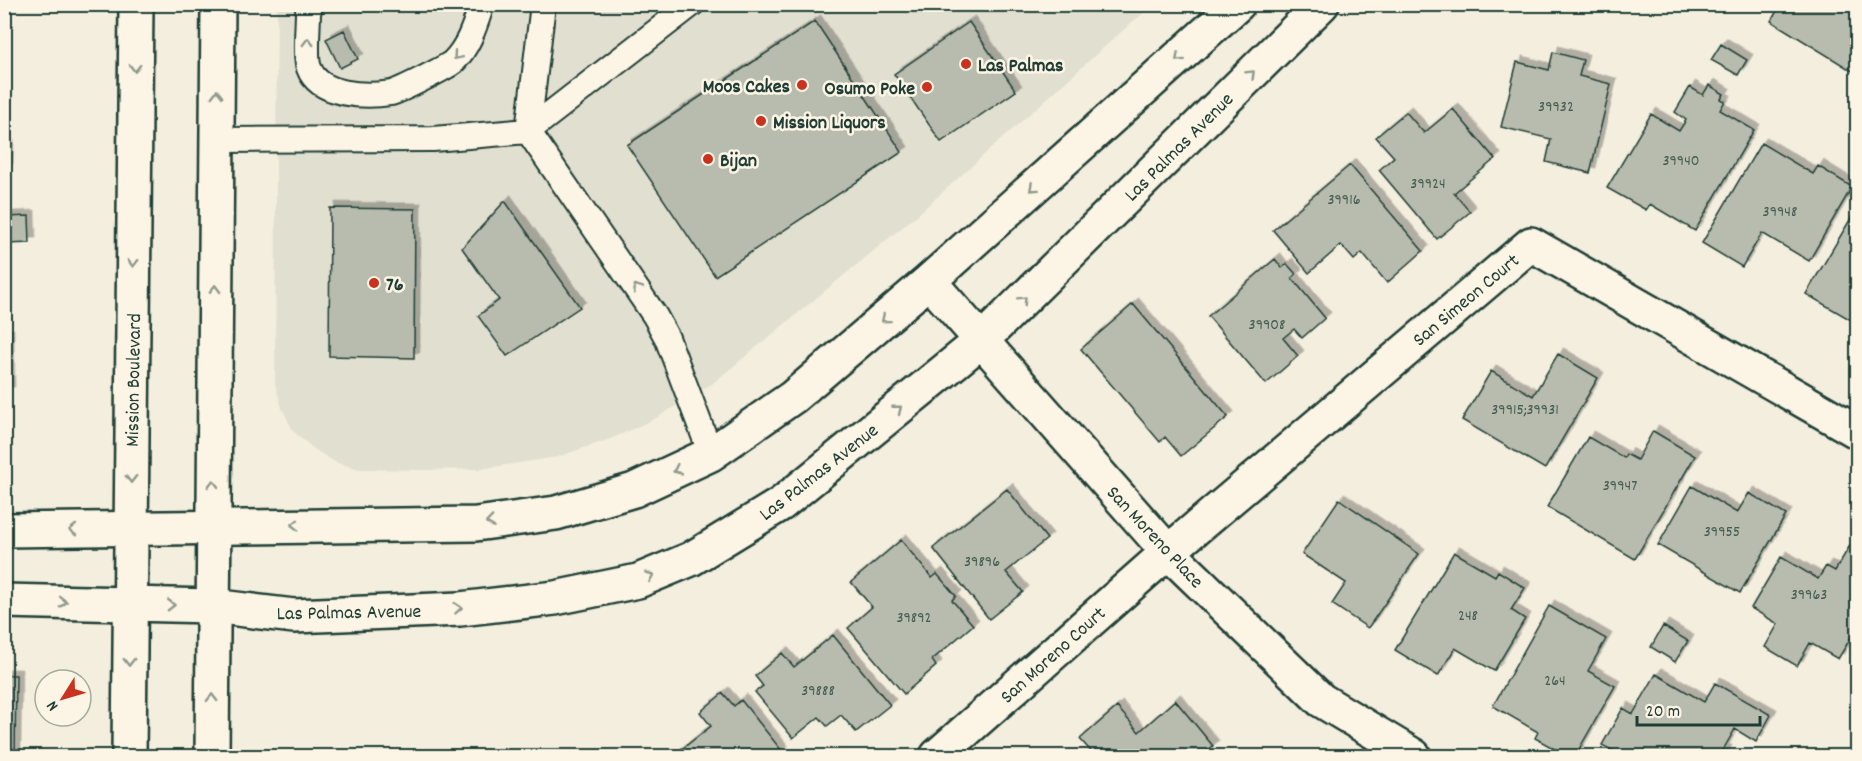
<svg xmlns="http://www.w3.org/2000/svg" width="1862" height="761" font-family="Dekko,sans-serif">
  <defs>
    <filter id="shadow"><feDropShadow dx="5.5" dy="-5.5" stdDeviation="0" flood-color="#0004"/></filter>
  </defs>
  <rect width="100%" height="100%" fill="#f3eede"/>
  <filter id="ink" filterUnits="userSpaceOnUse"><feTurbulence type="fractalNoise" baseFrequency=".0167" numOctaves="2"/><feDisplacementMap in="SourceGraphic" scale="12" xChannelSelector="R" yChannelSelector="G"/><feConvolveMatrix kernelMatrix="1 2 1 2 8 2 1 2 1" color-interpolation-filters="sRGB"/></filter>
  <g filter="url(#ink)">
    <path fill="#e1dfd0" d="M277 5H1154L1131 23 917 215 713 383 656 418 613 438 557 457 480 469 425 470 359 469 335 462 314 449 293 431 282 408 275 383Z"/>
    <path fill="#b8bcae" stroke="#1f3d34" stroke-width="1.5" filter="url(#shadow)" d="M1781 4H1858V66L1854 72 1771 21Z
      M815 21 902 152 715 276 627 145Z
      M969 22 1016 91 941 142 894 74Z
      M344 30 358 59 340 68 326 39Z
      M1721 44 1747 60 1738 75 1711 60Z
      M1553 52 1583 60 1579 76 1611 84 1590 173 1546 162 1551 139 1501 127 1517 62 1549 70Z
      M1709 85 1724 94 1721 99 1725 101 1720 110 1754 130 1695 231 1650 204 1646 210 1607 188 1651 114 1679 131 1686 120 1675 112 1690 87 1703 95Z
      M1453 109 1495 159 1454 193 1470 212 1437 239 1379 170 1394 157 1376 137 1406 112 1424 133Z
      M1761 143 1813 174 1818 166 1852 187 1809 261 1762 233 1742 267 1702 243Z
      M4 146H8L7 169H4Z
      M1350 165 1423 251 1387 283 1362 253 1354 260 1341 245 1309 273 1273 230Z
      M505 201 580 307 507 356 478 316 499 300 462 248Z
      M330 208 415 209 414 358 329 356Z
      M1857 208H1858V324L1806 294Z
      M29 216 30 243 7 244 6 217Z
      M1275 259 1282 268 1287 264 1296 274 1292 278 1325 318 1302 338 1294 329 1283 338 1298 356 1266 384 1208 316Z
      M1133 304 1228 417 1181 456 1165 437 1160 442 1081 349Z
      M4 335H8L9 392H4Z
      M1558 354 1598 378 1545 469 1462 420 1491 371 1533 396Z
      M1653 431 1695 456 1635 559 1547 507 1588 437 1624 458 1626 454 1637 460Z
      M1692 486 1737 513 1749 493 1786 515 1740 593 1658 545Z
      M1007 489 1047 539 1006 572 1023 592 989 619 933 548Z
      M1339 499 1419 554 1368 628 1332 604 1346 583 1302 554Z
      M1855 537 1858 538V626L1838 659 1810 643 1797 666 1765 647 1778 624 1751 608 1781 557 1818 579 1826 566 1835 571Z
      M901 540 932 578 937 574 956 596 952 600 973 625 932 660 936 666 904 694 848 628 872 607 851 582Z
      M1454 552 1495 576 1498 571 1525 588 1511 610 1525 619 1494 671 1455 648 1438 676 1395 650Z
      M1549 606 1606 639 1588 671 1615 686 1575 756H1567L1535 738 1538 732 1493 706Z
      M1663 626 1688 641 1675 662 1651 647Z
      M833 635 890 705 856 732 841 715 827 726 819 717 793 738 755 692 763 686 755 676 782 653 794 667Z
      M1656 674 1704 702 1715 683 1771 715 1756 742 1735 729 1723 750 1726 751 1723 756H1623L1602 745 1623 708 1633 714Z
      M4 675H16L15 756H4Z
      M723 693 734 706 741 700 782 751 775 756H673L711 726 700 712Z
      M1175 700 1213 746 1201 756H1095L1080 739 1117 707 1139 732Z"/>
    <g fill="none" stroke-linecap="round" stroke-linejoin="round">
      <defs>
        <path id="service" d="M311 4 308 12C308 25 305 58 309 68 319 96 366 97 391 93 400 91 447 67 453 62 469 46 475 25 482 4
          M543 4 528 131 655 316 667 338 711 454
          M216 140 433 139 528 131 692 4"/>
        <path id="minor" d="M929 281 1168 552 1321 700 1414 756
          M4 530 476 524 556 513 634 490 711 454 793 397 929 281 1238 4
          M4 601 212 606 294 616 460 609 555 598 638 581 691 559 781 504 981 341 1322 4
          M937 756 1168 552 1531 244 1858 432"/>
        <path id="primary" d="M129 756 136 4
          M212 756 218 4"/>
      </defs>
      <use href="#service" stroke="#1f3d34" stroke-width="28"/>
      <use href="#minor" stroke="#1f3d34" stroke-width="38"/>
      <use href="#primary" stroke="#1f3d34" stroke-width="38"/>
      <use href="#service" stroke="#fcf5e5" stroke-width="24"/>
      <use href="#minor" stroke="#fcf5e5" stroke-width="33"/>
      <use href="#primary" stroke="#fcf5e5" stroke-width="33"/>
    </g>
    <defs><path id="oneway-chevron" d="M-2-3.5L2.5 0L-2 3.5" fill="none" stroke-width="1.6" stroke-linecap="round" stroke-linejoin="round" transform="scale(1.5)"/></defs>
    <g stroke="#8e998c">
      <use href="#oneway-chevron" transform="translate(308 42) rotate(-90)"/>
      <use href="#oneway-chevron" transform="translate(457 56) rotate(131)"/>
      <use href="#oneway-chevron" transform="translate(1179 58) rotate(138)"/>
      <use href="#oneway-chevron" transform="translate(135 68) rotate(91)"/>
      <use href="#oneway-chevron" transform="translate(1251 74) rotate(-45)"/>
      <use href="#oneway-chevron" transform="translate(217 94) rotate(-90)"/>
      <use href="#oneway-chevron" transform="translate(1033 188) rotate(138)"/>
      <use href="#oneway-chevron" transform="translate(133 263) rotate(91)"/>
      <use href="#oneway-chevron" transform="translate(637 288) rotate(-125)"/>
      <use href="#oneway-chevron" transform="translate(215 289) rotate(-89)"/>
      <use href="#oneway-chevron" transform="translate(1023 300) rotate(-45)"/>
      <use href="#oneway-chevron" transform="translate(885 319) rotate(140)"/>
      <use href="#oneway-chevron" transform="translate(898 409) rotate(-39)"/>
      <use href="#oneway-chevron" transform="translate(677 470) rotate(155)"/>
      <use href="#oneway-chevron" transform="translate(131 479) rotate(90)"/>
      <use href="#oneway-chevron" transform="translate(213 484) rotate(-89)"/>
      <use href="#oneway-chevron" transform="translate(490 522) rotate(172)"/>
      <use href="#oneway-chevron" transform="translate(295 525) rotate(179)"/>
      <use href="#oneway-chevron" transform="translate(73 530) rotate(179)"/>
      <use href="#oneway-chevron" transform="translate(650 576) rotate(-23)"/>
      <use href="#oneway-chevron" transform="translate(63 602) rotate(1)"/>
      <use href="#oneway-chevron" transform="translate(171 605) rotate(1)"/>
      <use href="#oneway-chevron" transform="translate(458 608) rotate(-4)"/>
      <use href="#oneway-chevron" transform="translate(129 662) rotate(90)"/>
      <use href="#oneway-chevron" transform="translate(212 698) rotate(-89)"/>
    </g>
  </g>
  <g fill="#c8321e" stroke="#fcf5e5" stroke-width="2">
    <circle cx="966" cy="64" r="6"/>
    <circle cx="802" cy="85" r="6"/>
    <circle cx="927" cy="87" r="6"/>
    <circle cx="761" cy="121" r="6"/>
    <circle cx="708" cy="159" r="6"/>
    <circle cx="374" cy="283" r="6"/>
  </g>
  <g text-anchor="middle" stroke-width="5" stroke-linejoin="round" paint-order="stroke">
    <g font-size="16" fill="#455d52">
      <text x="1556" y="111">39932</text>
      <text x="1681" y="165">39940</text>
      <text x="1428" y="188">39924</text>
      <text x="1344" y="204">39916</text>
      <text x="1780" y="216">39948</text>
      <text x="1267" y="329">39908</text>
      <text x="1525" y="414">39915;39931</text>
      <text x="1620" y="490">39947</text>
      <text x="1722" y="536">39955</text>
      <text x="982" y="566">39896</text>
      <text x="1809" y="599">39963</text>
      <text x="1468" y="620">248</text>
      <text x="914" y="622">39892</text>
      <text x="1555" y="685">264</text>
      <text x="818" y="695">39888</text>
    </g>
    <g font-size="20" font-weight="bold" fill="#1f3d34" stroke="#fcf5e5" text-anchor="start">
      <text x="978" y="71">Las Palmas</text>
      <text x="790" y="92" text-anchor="end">Moos Cakes</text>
      <text x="915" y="94" text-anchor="end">Osumo Poke</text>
      <text x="773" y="128">Mission Liquors</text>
      <text x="720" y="166">Bijan</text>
      <text x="386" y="290">76</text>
    </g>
    <g font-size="20" fill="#1f3d34" stroke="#fcf5e5">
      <text transform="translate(1178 146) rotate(-45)" y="7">Las Palmas Avenue</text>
      <text transform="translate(1465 299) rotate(-40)" y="7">San Simeon Court</text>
      <text transform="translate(132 380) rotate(-89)" y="7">Mission Boulevard</text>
      <text transform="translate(818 471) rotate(-38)" y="7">Las Palmas Avenue</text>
      <text transform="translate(1156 536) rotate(47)" y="7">San Moreno Place</text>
      <text transform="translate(349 611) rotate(-1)" y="7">Las Palmas Avenue</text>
      <text transform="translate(1052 654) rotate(-42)" y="7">San Moreno Court</text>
    </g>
  </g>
  <rect width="1862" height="761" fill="none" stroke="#fcf5e5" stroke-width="24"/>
  <rect x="12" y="12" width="1838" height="737" fill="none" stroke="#1f3d34" stroke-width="2" filter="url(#ink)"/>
  <g transform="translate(63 698) rotate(233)"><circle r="28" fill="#fcf5e5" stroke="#a4ab9e" stroke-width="1.5"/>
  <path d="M0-4.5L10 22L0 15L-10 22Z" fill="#c8321e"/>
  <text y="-9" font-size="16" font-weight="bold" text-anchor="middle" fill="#1f3d34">N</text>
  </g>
  <path d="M1637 716v9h123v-9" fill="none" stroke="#1f3d34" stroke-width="3"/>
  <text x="1646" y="716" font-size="18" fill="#1f3d34" stroke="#fcf5e5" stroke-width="4.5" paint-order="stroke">20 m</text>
</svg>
